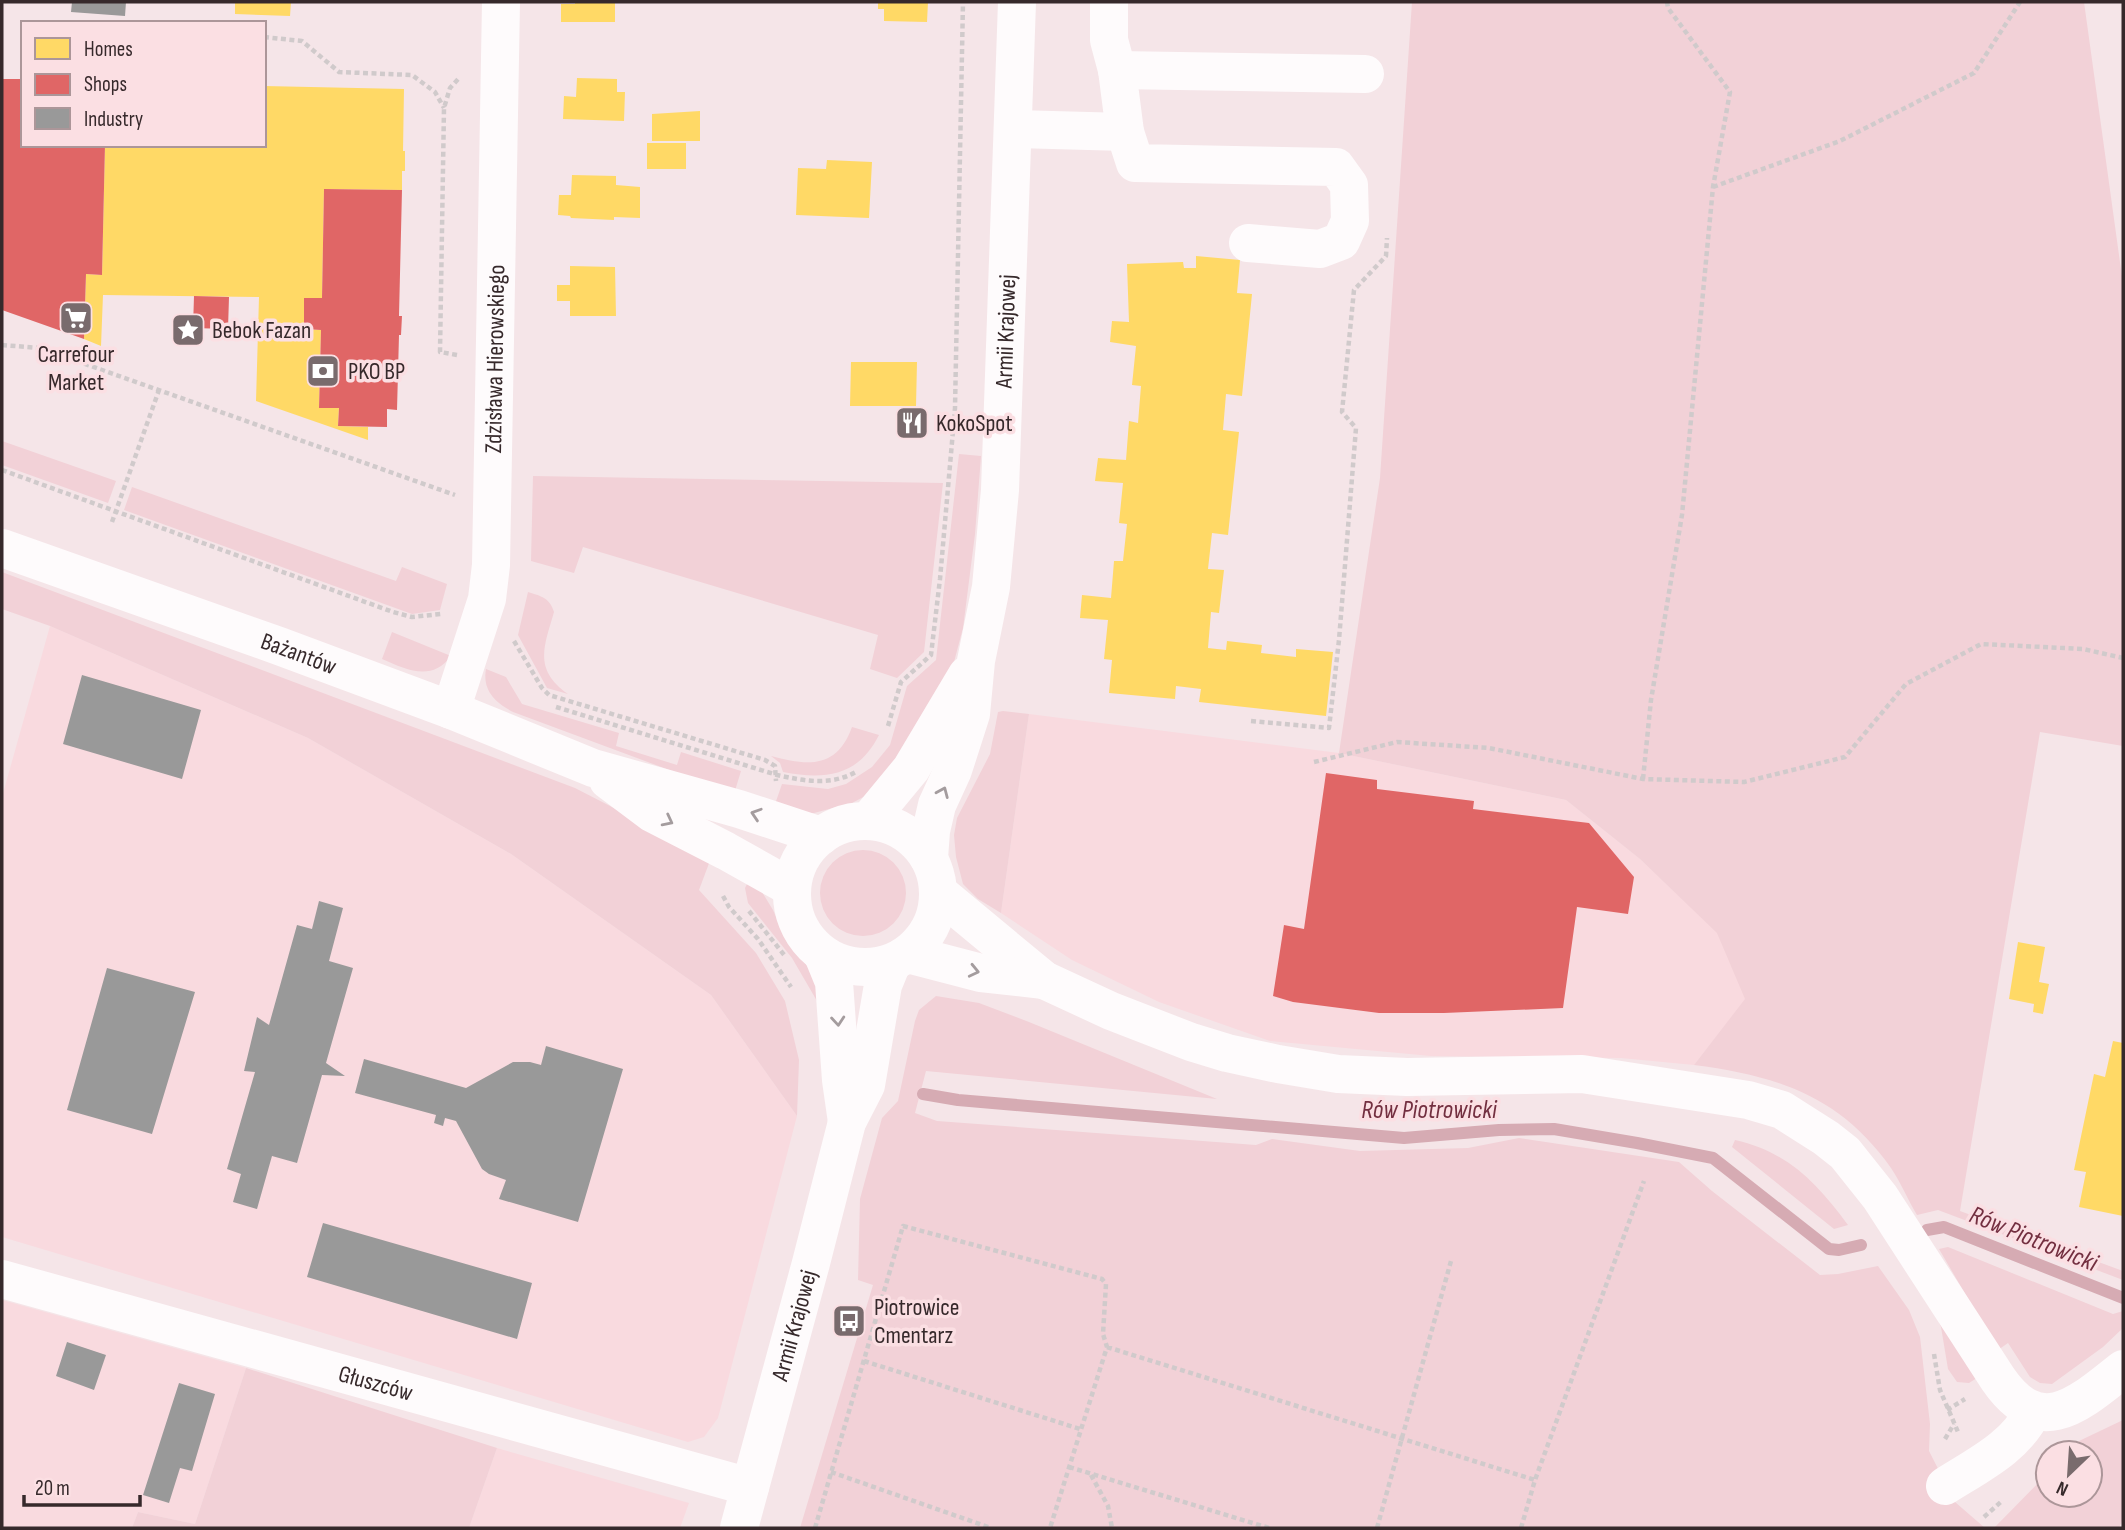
<svg xmlns="http://www.w3.org/2000/svg" width="2125" height="1530" font-family="'Sofia Sans Condensed',sans-serif">
  <rect width="100%" height="100%" fill="#f5e5e8"/>
  <path fill="#f9dadf" d="M50 626 308 738 511 854 711 995 797 1116 718 1418 704 1437 688 1442 2 1237V797Z
    M1029 714 1339 753 1566 800 1640 859 1718 933 1746 999 1694 1065 1621 1058 1431 1056 1270 1041 1159 1002 1072 960 1001 913Z
    M2 1300 246 1368 195 1524 138 1512 132 1528H2Z
    M497 1448 689 1503 680 1528H469Z"/>
  <path fill="#f2d1d7" d="M1412 2H2084L2123 284V746L2040 732 1960 1211 2123 1271V1280L1938 1210 1917 1215C1908 1200 1901 1183 1891 1168 1840 1096 1778 1076 1694 1065L1745 999 1717 933 1640 859 1566 800 1339 753 1380 478Z
    M2 441 116 481 108 503 2 465Z
    M959 454 981 456 975 534 963 628 954 662 939 700 869 794 852 803 814 813 799 814 774 807 782 784 828 789 846 784 872 767 890 745 907 686 936 660Z
    M533 476 943 483 924 652 897 678 870 669 878 635 583 547 574 573 531 561Z
    M132 487 396 581 402 567 447 584 440 610 412 614 124 510Z
    M2 572 575 788 711 858 699 890 756 953 785 1001 799 1060 797 1116 711 995 511 854 308 738 50 626 2 609Z
    M528 592C541 596 550 598 554 612 544 647 533 669 568 694L547 688 518 635Z
    M392 632 451 656C432 682 407 670 382 659Z
    M486 669 506 677 522 704 619 733 616 746 677 765 681 752 741 771 734 794 513 712C496 703 482 691 486 669Z
    M1003 711 1029 714 1001 913 978 899 963 884 956 857 954 835 957 818 990 754 998 712Z
    M852 727 879 735C858 777 824 780 783 772L780 763 771 756C808 766 837 769 852 727Z
    M820 893a43 43 0 1 1 86 0a43 43 0 1 1-86 0Z
    M749 880 762 892 773 910 785 938 817 978V1001L792 958 748 903 745 888Z
    M936 996 979 1003 1029 1022 1217 1099 926 1071 915 1113 937 1121 1256 1145 1272 1139 1360 1151 1468 1148 1519 1138 1679 1162 1712 1191 1820 1275 1838 1274 1878 1266 1909 1310 1920 1337 1930 1424 1929 1451 1955 1502 1985 1528H800L873 1285 858 1280 860 1199 882 1118 898 1101 915 1021 919 1010Z
    M1735 1140C1788 1152 1817 1183 1848 1225L1834 1229 1732 1147Z
    M1948 1247 2113 1314 2123 1311V1328L2103 1347 2052 1384 2040 1383 2030 1377 2008 1343 1998 1350 1939 1249Z
    M1932 1304 1980 1376 1969 1383 1957 1382 1948 1369 1941 1327Z
    M246 1368 497 1448 469 1528H132L138 1512 195 1524Z
    M2123 1420V1519L2119 1528H1994L2048 1473V1495H2090V1453H2068L2079 1441Z"/>
  <path fill="#ffd966" d="M235 2H291L290 16 235 14Z
    M575 2H615V22H561V4H575Z
    M878 2H928L927 22 884 21V9H878Z
    M577 78 617 79V92H625L624 121 563 119 564 96 576 97Z
    M264 86 404 89 403 151H405V171H402V190L324 189 322 298H304V329L321 330 319 408H339L338 426 368 427V440L256 401 259 297 103 295 101 346 84 339 86 274 102 275 105 145H264Z
    M700 111V141H652V114Z
    M647 143H686V169H647Z
    M827 160 872 162 869 218 796 215 798 168 826 169Z
    M572 175 616 176V185L640 187V218L614 217V220L571 218 570 216 558 215 559 195H571Z
    M1196 256 1240 260 1237 293 1252 294 1242 396 1226 394 1223 430 1239 432 1228 535 1212 533 1208 569 1224 570 1219 613 1211 612 1208 648 1226 650 1227 641 1262 645 1261 653 1296 657V649L1333 652 1326 716 1199 702 1201 689 1176 686 1175 699 1109 693 1112 660 1104 659 1108 620 1080 618 1082 595 1111 598 1114 561H1123L1127 524 1119 523 1123 483 1095 481 1098 458 1126 460 1129 421 1138 423 1141 386 1132 385 1136 346 1110 342 1112 321 1129 322 1127 264 1183 262 1184 268H1196Z
    M570 266 615 267 616 316H570V301H557V285H570Z
    M851 362H917L916 406H850Z
    M2018 942 2045 947 2039 982 2049 984 2043 1014 2033 1012 2034 1004 2009 999Z
    M2113 1041 2123 1043V1216L2079 1207 2086 1172 2074 1170 2094 1074 2105 1077Z"/>
  <path fill="#e06666" d="M2 79H23V145H105L102 275 86 274 84 339 2 310Z
    M324 189 402 190 399 316H402L401 335H399L397 410 387 409V427L338 426 339 408H319L321 330 304 329V298H322Z
    M194 296 229 297 228 329 193 328Z
    M1326 773 1377 780V789L1474 801 1473 809 1589 823 1634 877 1628 914 1577 907 1563 1008 1444 1013H1379L1293 1002 1273 996 1284 925 1304 929Z"/>
  <path fill="#999" d="M72 2H126L125 16 71 12Z
    M82 675 201 710 182 779 63 744Z
    M319 901 343 908 329 961 353 968 326 1063 345 1076 322 1075 297 1163 272 1156 257 1209 233 1202 241 1174 227 1169 255 1072 244 1071 257 1017 269 1025 297 925 312 929Z
    M107 968 195 992 152 1134 67 1110Z
    M546 1046 623 1069 578 1222 499 1199 506 1180 489 1174 482 1169 456 1121 445 1118 443 1126 434 1123 436 1115 355 1093 364 1059 466 1088 513 1062H530L541 1065Z
    M323 1223 532 1283 517 1339 307 1277Z
    M67 1342 106 1355 94 1390 56 1376Z
    M179 1383 215 1394 192 1471 180 1468 169 1503 143 1495Z"/>
  <g fill="none" stroke-linecap="round" stroke-linejoin="round">
    <path stroke="#d6abb3" stroke-width="12" d="M923 1094 958 1100 1404 1138 1499 1130 1554 1129 1637 1143 1713 1158 1829 1249 1839 1250 1861 1245
      M1927 1230 1944 1227 2123 1298"/>
    <path stroke="#d0cacb" stroke-width="4.5" stroke-dasharray="5 3.5" stroke-linecap="butt" d="M264 37 302 41 339 72 412 75 435 92 444 108
      M1713 187 1840 141 1974 73 2020 2
      M2 345 40 348 455 495
      M457 355 440 352 444 108 450 88 460 77
      M2 470 393 612 412 617 441 614
      M112 522 159 390
      M514 641 542 688 549 695 765 760 775 766 776 781
      M556 707 777 775C805 781 830 786 856 772
      M1251 721 1329 728 1339 640 1356 428 1342 412 1354 290 1386 256 1387 238
      M888 726 901 682 931 655 940 579 955 408 963 2
      M1314 762 1397 742 1489 748 1643 779 1744 782 1845 757 1906 684 1981 644 2083 649 2123 658
      M1643 779 1651 700 1682 515 1713 187 1730 92 1668 8 1667 2
      M723 896 729 907 758 939 791 987
      M749 911 785 956
      M1107 1347 1535 1480
      M1934 1354 1940 1390 1958 1432
      M864 1361 1080 1429
      M1947 1410 1965 1399
      M1945 1439 1954 1424
      M1069 1467 1269 1528
      M831 1472 991 1528
      M1091 1475 1108 1506 1112 1528
      M1984 1517 2003 1500
      M815 1528 903 1226 1102 1279 1106 1284 1103 1334 1107 1347 1050 1528
      M1377 1528 1451 1261
      M1521 1528 1535 1480 1644 1181"/>
    <g stroke="#fefbfc" stroke-width="38">
      <path d="M1109 2V40L1117 70 1365 74"/>
      <path d="M1117 70 1125 132 1135 163 1336 167 1349 185 1350 221 1341 241 1320 249 1248 243"/>
      <path d="M1013 129 1125 132"/>
      <path id="s1" d="M2 548 279 646 451 710 593 768 739 809 821 836"/>
      <path id="s2" d="M451 710 487 599 491 565 501 2"/>
      <path d="M608 780 652 813 726 851 792 888"/>
      <circle cx="865" cy="894" r="73"/>
      <path d="M868 821 911 769 967 675"/>
      <path id="s3" d="M929 858 931 831 937 805 953 770 971 714 976 661 991 587 1000 490 1017 2"/>
      <path d="M939 893 1044 980 1111 1011 1191 1042 1227 1053 1278 1064 1338 1074 1407 1077 1582 1074 1748 1100 1782 1110 1826 1138 1845 1153 1880 1197 1998 1379C2040 1440 2078 1405 2123 1369"/>
      <path d="M908 954 981 973 1044 980"/>
      <path d="M823 955 834 982 841 1080 847 1122"/>
      <path id="s4" d="M2 1279 750 1487"/>
      <path d="M1945 1486C1978 1465 2016 1447 2033 1411"/>
      <path id="s5" d="M739 1528 811 1263 847 1122 866 1085 883 985 892 963"/>
    </g>
  </g>
  <defs><path id="oneway-chevron" d="M-2-3.5L2.5 0L-2 3.5" fill="none" stroke-width="1.6" stroke-linecap="round" stroke-linejoin="round" transform="scale(1.75)"/></defs>
  <g stroke="#a49c9e">
    <use href="#oneway-chevron" transform="translate(943 792) rotate(-67)"/>
    <use href="#oneway-chevron" transform="translate(756 814) rotate(-162)"/>
    <use href="#oneway-chevron" transform="translate(668 821) rotate(27)"/>
    <use href="#oneway-chevron" transform="translate(974 971) rotate(13)"/>
    <use href="#oneway-chevron" transform="translate(838 1021) rotate(85)"/>
  </g>
  <defs>
    <symbol id="supermarket-square" viewBox="-11 -11 22 22"><rect x="-9" y="-9" width="18" height="18" rx="4" fill="#796b6d" stroke="#fbdfe3"/><path d="M-6-5.5h2.5l.6 2H6L4.5 2H-2.5L-4.4-4H-6ZM-1.5 3.2a1.3 1.3 0 1 0 .1 0ZM3 3.2a1.3 1.3 0 1 0 .1 0Z" fill="#fff"/></symbol>
    <symbol id="sight-square" viewBox="-11 -11 22 22"><rect x="-9" y="-9" width="18" height="18" rx="4" fill="#796b6d" stroke="#fbdfe3"/><path d="M0-6L1.8-2.2L6-1.7L2.9 1.2L3.7 5.4L0 3.3L-3.7 5.4L-2.9 1.2L-6-1.7L-1.8-2.2Z" fill="#fff"/></symbol>
    <symbol id="bank-square" viewBox="-11 -11 22 22"><rect x="-9" y="-9" width="18" height="18" rx="4" fill="#796b6d" stroke="#fbdfe3"/><path d="M-6-4H6V4H-6ZM0-2.3a2.3 2.3 0 1 0 0 4.6a2.3 2.3 0 1 0 0-4.6Z" fill="#fff"/></symbol>
    <symbol id="restaurant-square" viewBox="-11 -11 22 22"><rect x="-9" y="-9" width="18" height="18" rx="4" fill="#796b6d" stroke="#fbdfe3"/><path d="M-5-6h1v4h1v-4h1v4h1v-4h1v5L-1.5 .5V6h-2V.5L-5-1ZM5-6V6H3V1.5H1.5Q1.5-4 5-6Z" fill="#fff"/></symbol>
    <symbol id="bus-square" viewBox="-11 -11 22 22"><rect x="-9" y="-9" width="18" height="18" rx="4" fill="#796b6d" stroke="#fbdfe3"/><path d="M-5-6H5V4H4V6H2V4H-2V6H-4V4H-5ZM-3.5-4V0h7V-4ZM-3.5 1.2v1.5H-2V1.2ZM2 1.2v1.5H3.5V1.2Z" fill="#fff"/></symbol>
  </defs>
  <g fill-rule="evenodd">
    <use href="#supermarket-square" x="57" y="299" width="38" height="38"/>
    <use href="#sight-square" x="169" y="311" width="38" height="38"/>
    <use href="#bank-square" x="304" y="352" width="38" height="38"/>
    <use href="#restaurant-square" x="893" y="404" width="38" height="38"/>
    <use href="#bus-square" x="830" y="1302" width="38" height="38"/>
  </g>
  <g text-anchor="middle" stroke-width="7" stroke-linejoin="round" paint-order="stroke">
    <g font-size="24" fill="#36292b" stroke="#fbdfe3" text-anchor="start">
      <text x="212" y="338">Bebok Fazan</text>
      <text x="76" y="362" text-anchor="middle">Carrefour<tspan x="76" dy="28">Market</tspan></text>
      <text x="348" y="379">PKO BP</text>
      <text x="936" y="431">KokoSpot</text>
      <text x="874" y="1315">Piotrowice<tspan x="874" dy="28">Cmentarz</tspan></text>
    </g>
    <g font-size="24" fill="#36292b" stroke="#fbdfe3">
      <text dy="8" stroke="none"><textPath href="#s3" startOffset="536">Armii Krajowej</textPath></text>
      <text dy="8" stroke="none"><textPath href="#s2" startOffset="357">Zdzisława Hierowskiego</textPath></text>
      <text dy="8" stroke="none"><textPath href="#s1" startOffset="315">Bażantów</textPath></text>
      <text dy="8" stroke="none"><textPath href="#s5" startOffset="210">Armii Krajowej</textPath></text>
      <text dy="8" stroke="none"><textPath href="#s4" startOffset="388">Głuszców</textPath></text>
    </g>
    <g font-size="26" font-style="italic" fill="#732f40" stroke="#fbdfe3">
      <text x="1429" y="1118">Rów Piotrowicki</text>
      <text transform="translate(2034 1238) rotate(22)" y="9">Rów Piotrowicki</text>
    </g>
  </g>
  <rect width="2125" height="1530" fill="none" stroke="#36292b" stroke-width="7"/>
  <rect x="21" y="21" width="245" height="126" fill="#fbdfe3" stroke="#ac9699" stroke-width="2"/>
  <rect x="35" y="38" width="35" height="21" fill="#ffd966" stroke="#ac9699" stroke-width="2"/>
  <text x="84" y="56" font-size="21" fill="#36292b">Homes</text>
  <rect x="35" y="74" width="35" height="21" fill="#e06666" stroke="#ac9699" stroke-width="2"/>
  <text x="84" y="91" font-size="21" fill="#36292b">Shops</text>
  <rect x="35" y="108" width="35" height="21" fill="#999999" stroke="#ac9699" stroke-width="2"/>
  <text x="84" y="126" font-size="21" fill="#36292b">Industry</text>
  <g transform="translate(2069 1474) rotate(205)"><circle r="33" fill="#fbdfe3" stroke="#ac9699" stroke-width="2"/>
  <path d="M0-5L12 26L0 18L-12 26Z" fill="#796b6d"/>
  <text y="-10" font-size="19" font-weight="bold" text-anchor="middle" fill="#36292b">N</text>
  </g>
  <path d="M24 1495v10h116v-10" fill="none" stroke="#36292b" stroke-width="3.5"/>
  <text x="35" y="1495" font-size="21" fill="#36292b" stroke="#fbdfe3" stroke-width="5" paint-order="stroke">20 m</text>
</svg>
